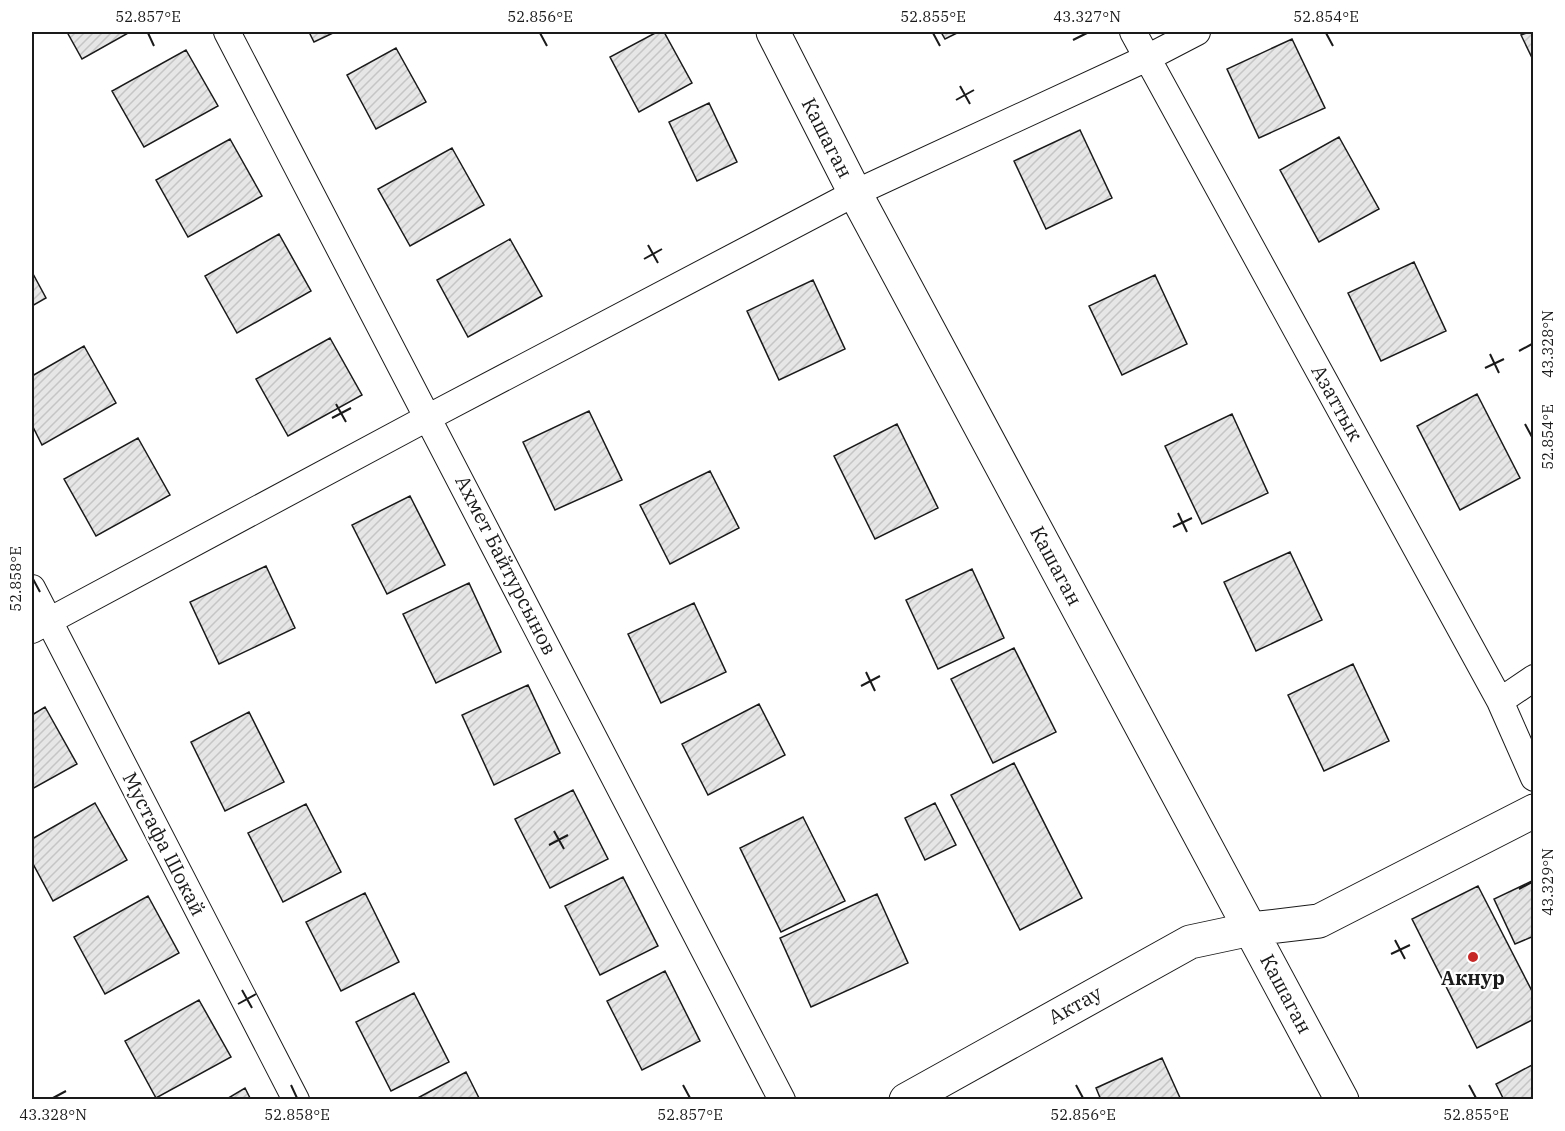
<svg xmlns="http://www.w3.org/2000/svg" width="1565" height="1131" font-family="'IBM Plex Serif',serif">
  <defs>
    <pattern id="building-hatch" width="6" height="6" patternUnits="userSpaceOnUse" patternTransform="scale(1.5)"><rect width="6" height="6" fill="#e6e6e6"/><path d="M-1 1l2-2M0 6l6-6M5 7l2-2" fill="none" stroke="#c5c5c5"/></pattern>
  </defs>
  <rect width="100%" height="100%" fill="#fff"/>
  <path fill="url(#building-hatch)" stroke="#1a1a1a" stroke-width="1.5" d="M67 32H130L82 59Z
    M309 32H335L314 42Z
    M657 32H664L692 83 639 112 610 57Z
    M941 32H959L945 39Z
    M1529 32H1534V62L1521 35Z
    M1292 39 1325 108 1259 138 1227 69Z
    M396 48 426 102 376 129 347 75Z
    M186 50 218 106 144 147 112 91Z
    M709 103 737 162 697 181 669 122Z
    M1080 130 1112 198 1046 229 1014 161Z
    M1339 137 1379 209 1319 242 1280 170Z
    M230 139 262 196 188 237 156 180Z
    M452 148 484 205 410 246 378 189Z
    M279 234 311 291 237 333 205 276Z
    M510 239 542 296 468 337 437 280Z
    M1414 262 1446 331 1381 361 1348 293Z
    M32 272 46 298 32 306Z
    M1155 275 1187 344 1122 375 1089 306Z
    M813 280 845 349 779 380 747 311Z
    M330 338 362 395 288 436 256 379Z
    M84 346 116 403 42 445 32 425V376Z
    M1477 394 1520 478 1460 510 1417 426Z
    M589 411 622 480 555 510 523 442Z
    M1232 414 1268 493 1202 524 1165 446Z
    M897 424 938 508 875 539 834 456Z
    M138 438 170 495 96 536 64 479Z
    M710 471 739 528 670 564 640 505Z
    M410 496 445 565 387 594 352 525Z
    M1290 552 1322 620 1256 651 1224 582Z
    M266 566 295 628 219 664 190 602Z
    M972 569 1004 638 938 669 906 600Z
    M469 583 501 652 436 683 403 614Z
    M694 603 726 672 661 703 628 634Z
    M1014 648 1056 732 993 763 951 679Z
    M1353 664 1389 741 1324 771 1288 695Z
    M528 685 560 753 494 785 462 715Z
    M759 704 785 755 708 795 682 744Z
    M45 707 77 764 32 789V715Z
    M249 712 284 782 225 811 191 742Z
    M1014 763 1082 898 1020 930 951 795Z
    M573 790 608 859 550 888 515 819Z
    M95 803 127 860 53 901 32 862V839Z
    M935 803 956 845 925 860 905 818Z
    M306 804 341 872 283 902 248 833Z
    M803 817 845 901 781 932 740 848Z
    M623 877 658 946 600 975 565 906Z
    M1534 880V936L1515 944 1494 899Z
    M1478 886 1534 995V1019L1477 1048 1412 919Z
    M365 893 399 962 341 991 306 922Z
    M877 894 908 963 811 1007 780 938Z
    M148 896 179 953 105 994 74 937Z
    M665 971 700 1041 642 1070 607 1001Z
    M414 993 449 1062 391 1091 356 1022Z
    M199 1000 231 1057 156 1098 125 1041Z
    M1162 1058 1181 1100H1101L1096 1088Z
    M1534 1064V1100H1504L1496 1084Z
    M466 1072 480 1100H414Z
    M245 1088 251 1100H225Z"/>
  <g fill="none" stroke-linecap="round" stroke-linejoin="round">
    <defs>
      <path id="minor" d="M227 32 782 1100
        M1133 32 1500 701 1534 778
        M32 588 296 1100
        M32 630 429 417 855 193 1147 58 1197 32
        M1500 701 1534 678"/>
      <path id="tertiary" d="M773 32 855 193 1342 1100
        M906 1100 1190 942 1251 929 1319 921 1534 811"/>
    </defs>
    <use href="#minor" stroke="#1a1a1a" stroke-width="28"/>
    <use href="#tertiary" stroke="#1a1a1a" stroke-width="35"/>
    <use href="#minor" stroke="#fff" stroke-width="26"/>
    <use href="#tertiary" stroke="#fff" stroke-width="33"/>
  </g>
  <path fill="none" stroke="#1a1a1a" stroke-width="2" d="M148 33 154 46M540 33 547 46M933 33 940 46M1326 33 1333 46M1073 40 1087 33M960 86 970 104M956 100 974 90M648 245 658 263M644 259 662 249M1519 351 1532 344M1490 354 1499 373M1485 368 1504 359M336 404 346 422M332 418 351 408M1525 424 1532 437M1178 513 1187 532M1173 527 1192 518M33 579 40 592M866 672 875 691M861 686 880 676M554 831 564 849M549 845 568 835M1519 889 1532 882M1395 940 1405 959M1391 954 1410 945M242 990 252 1008M238 1004 256 994M291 1085 297 1098M683 1085 690 1098M1076 1085 1083 1098M1469 1085 1476 1098M53 1098 66 1091"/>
  <circle fill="#c62828" stroke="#fff" stroke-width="2" cx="1473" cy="957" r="6"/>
  <g text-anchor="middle" stroke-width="4.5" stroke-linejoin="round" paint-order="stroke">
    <g font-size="20" fill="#1a1a1a" stroke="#fff">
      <text transform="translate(827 138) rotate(63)" y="7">Кашаган</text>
      <text transform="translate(1337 403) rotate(61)" y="7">Азаттык</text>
      <text transform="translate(506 565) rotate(63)" y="7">Ахмет Байтурсынов</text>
      <text transform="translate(1056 566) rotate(62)" y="7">Кашаган</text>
      <text transform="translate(164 844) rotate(63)" y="7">Мустафа Шокай</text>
      <text transform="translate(1286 994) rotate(62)" y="7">Кашаган</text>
      <text transform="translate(1075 1005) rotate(-29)" y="7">Актау</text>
    </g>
    <g font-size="20" font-weight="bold" fill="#1a1a1a" stroke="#fff">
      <text x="1473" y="985">Акнур</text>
    </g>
  </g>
  <rect width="1565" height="1131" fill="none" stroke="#ffffff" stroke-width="66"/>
  <rect x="33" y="33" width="1499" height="1065" fill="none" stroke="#1a1a1a" stroke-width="2"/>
  <g font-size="15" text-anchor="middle" fill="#1a1a1a">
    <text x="148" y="22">52.857°E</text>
    <text x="540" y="22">52.856°E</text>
    <text x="933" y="22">52.855°E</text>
    <text x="1087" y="22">43.327°N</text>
    <text x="1326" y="22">52.854°E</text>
    <text transform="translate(1548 344) rotate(-90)" y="5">43.328°N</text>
    <text transform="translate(1548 437) rotate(-90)" y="5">52.854°E</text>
    <text transform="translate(16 579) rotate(-90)" y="5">52.858°E</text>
    <text transform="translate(1548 882) rotate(-90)" y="5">43.329°N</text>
    <text x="53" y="1120">43.328°N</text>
    <text x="297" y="1120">52.858°E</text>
    <text x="690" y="1120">52.857°E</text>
    <text x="1083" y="1120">52.856°E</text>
    <text x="1476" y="1120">52.855°E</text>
  </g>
</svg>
